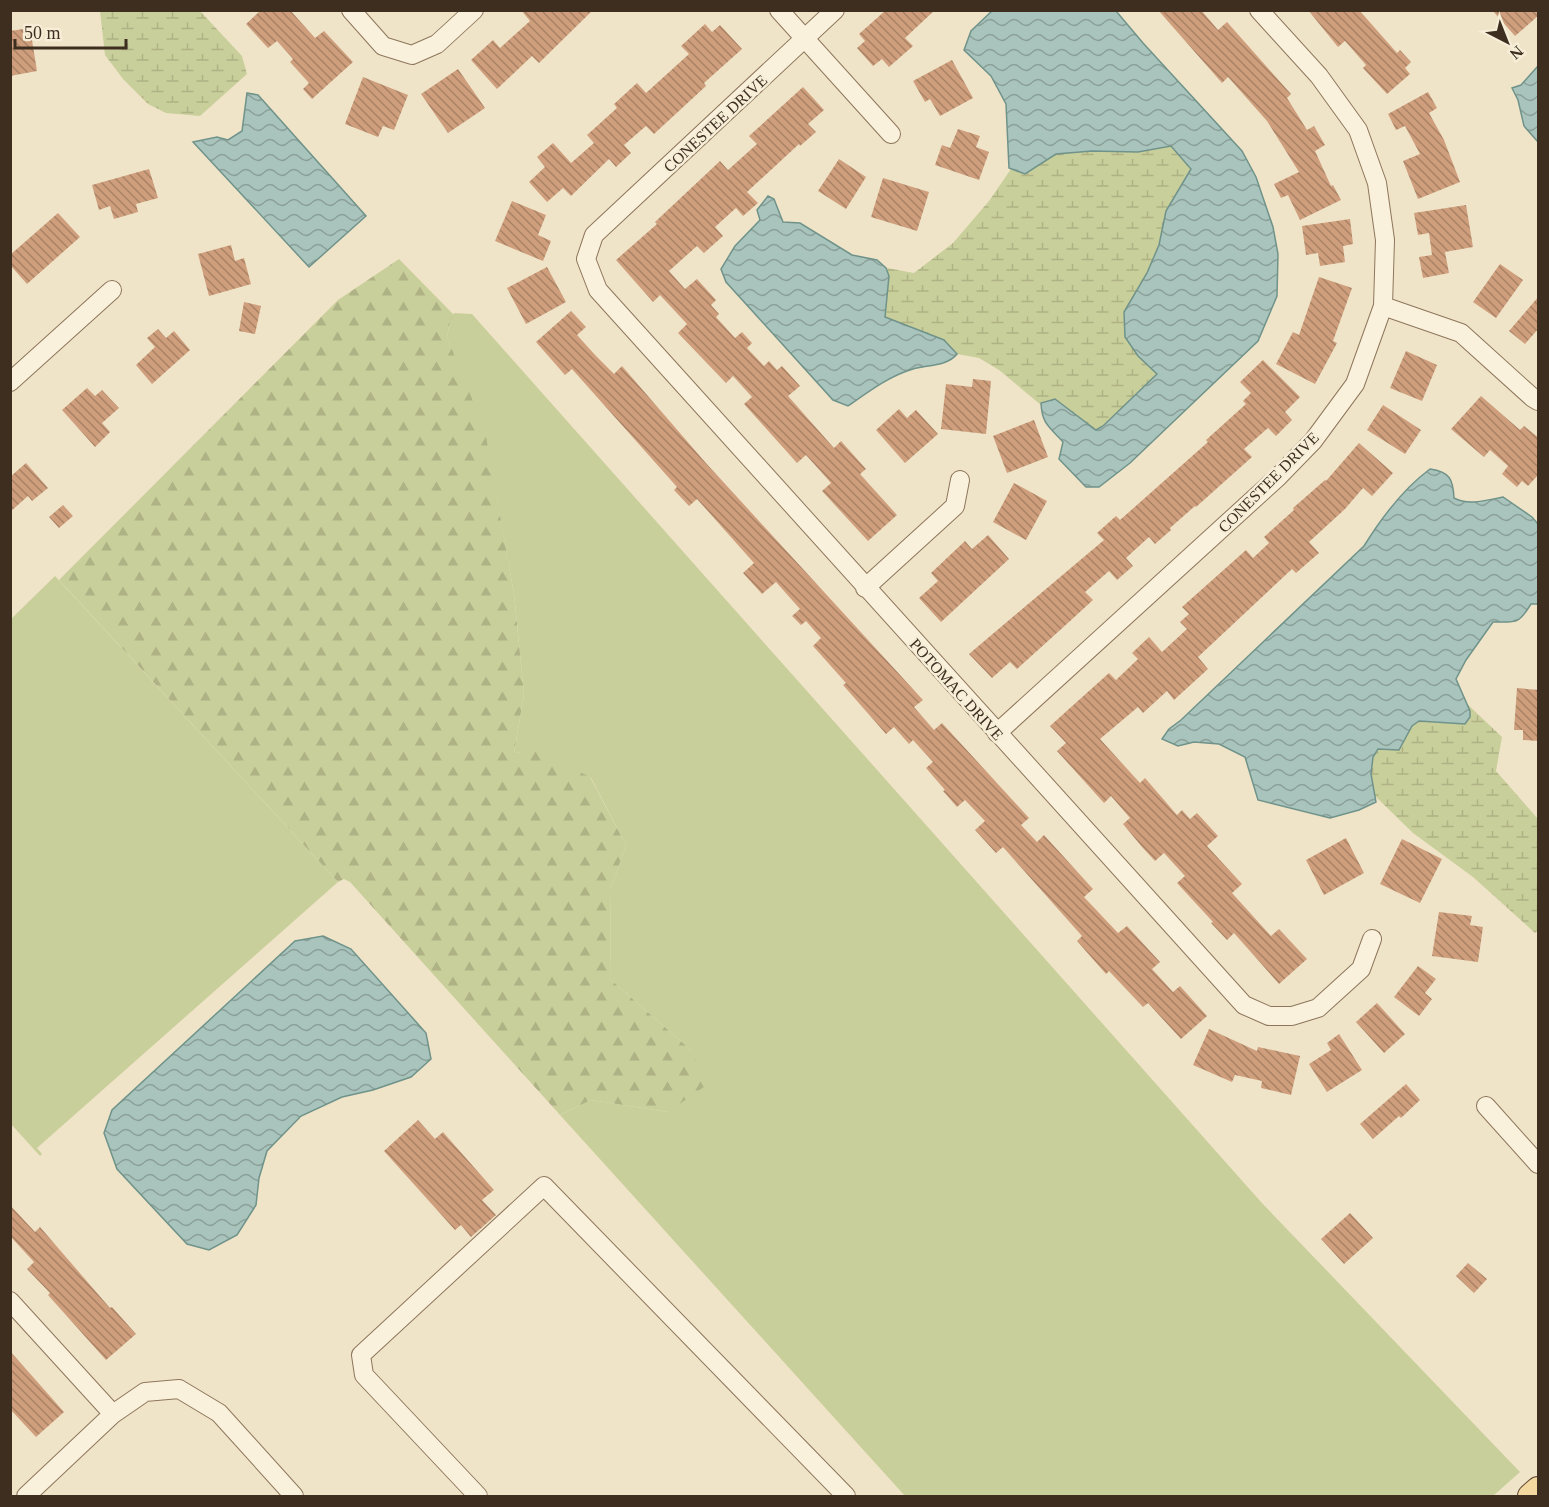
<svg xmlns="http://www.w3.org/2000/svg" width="1549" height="1507" font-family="Georgia,serif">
  <defs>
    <pattern id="forest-firs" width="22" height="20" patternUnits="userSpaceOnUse" patternTransform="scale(1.5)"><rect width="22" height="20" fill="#c9cf9b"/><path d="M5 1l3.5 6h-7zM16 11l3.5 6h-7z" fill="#aeb285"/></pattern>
    <pattern id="wetland-marsh" width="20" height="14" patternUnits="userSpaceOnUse" patternTransform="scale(1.5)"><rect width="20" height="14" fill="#c9cf9b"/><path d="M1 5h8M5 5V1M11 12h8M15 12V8" fill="none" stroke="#aeb285"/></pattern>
    <pattern id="water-waves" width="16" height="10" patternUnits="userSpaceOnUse" patternTransform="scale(1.5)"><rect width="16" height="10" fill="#a9c4bc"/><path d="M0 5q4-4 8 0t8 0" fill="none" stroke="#8ba098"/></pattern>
    <pattern id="building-back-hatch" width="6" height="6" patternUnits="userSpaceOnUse" patternTransform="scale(1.5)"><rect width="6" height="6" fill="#cf9f7d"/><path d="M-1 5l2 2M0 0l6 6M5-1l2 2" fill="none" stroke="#a98266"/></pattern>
  </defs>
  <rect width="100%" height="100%" fill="#f0e4c8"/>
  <path fill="#c9cf9b" d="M454 313 472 314 1261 1202 1520 1472 1493 1496H905L560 1115 591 1100 668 1112 691 1050 610 979 611 888 626 845 591 778 535 751 514 753 524 694 514 594 497 500 462 377 447 337 450 322Z
    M55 576 338 882 37 1148 42 1154 40 1156 11 1124V619Z"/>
  <path fill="url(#forest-firs)" d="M399 259 454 315 450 322 447 337 485 431 514 594 524 694 514 753 535 750 590 777 626 845 611 888 610 979 691 1050 708 1084 668 1112 591 1100 560 1115 350 882 344 879 338 882 59 580 338 300Z"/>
  <path fill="url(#wetland-marsh)" d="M100 11H200L242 56 247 74 200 116 166 113 148 104 123 79 105 55Z
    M1171 146 1191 169 1166 211 1159 245 1147 273 1124 312 1138 356 1157 374 1103 426 1096 430 1055 399 1041 403V405L999 370 979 358 957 354 944 340 885 317 889 276 887 268 914 273 953 243 989 201 1011 169 1025 174 1056 154 1092 151 1138 152Z
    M1465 702 1502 737 1496 771 1538 819V930L1535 933 1473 877 1413 833 1375 796 1371 774 1373 757 1378 749 1399 750 1412 726 1419 721 1465 724 1470 711Z"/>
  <path fill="url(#water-waves)" stroke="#6f938a" stroke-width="1.5" d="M993 10 1116 11 1143 43 1242 151 1256 177 1273 227 1278 254 1277 296 1258 341 1130 463 1099 487H1086L1059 459 1063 442C1050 427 1042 425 1041 403L1055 399 1096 430 1103 426 1157 374 1138 356 1125 337 1124 312 1147 273 1159 245 1166 211 1191 169 1171 146 1138 152 1092 151 1056 154 1025 174 1009 168 1006 104 991 76 964 50 971 31Z
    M1538 66V142L1524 126 1518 100 1512 88 1521 85Z
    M247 93 258 95 366 216 309 267 193 142 217 137 228 140 242 131Z
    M768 196 774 199 783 222 800 223 852 255 877 260 886 268 889 276 885 317 944 340 957 354C948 366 927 365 913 369 889 376 868 392 848 406L833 400 726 282 721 269 735 246 760 220 757 210Z
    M1430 469C1450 472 1453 479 1454 498 1469 506 1487 500 1503 497L1532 517 1538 524V604H1531C1518 625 1516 622 1493 622L1466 660 1456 679 1470 711V717L1465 724 1419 721 1412 726 1399 750 1378 749 1373 757 1371 774 1376 802 1359 810 1330 818 1258 800 1245 757 1219 744 1194 742 1178 746 1162 739 1169 729 1181 720 1364 546C1382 517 1403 489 1430 469Z
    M323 936 351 949 426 1033 431 1059 411 1077 373 1090 342 1097 301 1116 267 1151 259 1178 256 1205 237 1235 209 1250 187 1244 117 1169 104 1133 112 1110 295 941Z"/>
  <path fill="url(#building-back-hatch)" d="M261 10H290L315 38 324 31 353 62 312 99 303 89 309 83 290 62 293 59 277 41 268 48 246 24Z
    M521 10H593L539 63 532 56 497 89 471 60 493 40 500 48 530 21Z
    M886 10H935L905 38 913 46 889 67 882 59 873 66 857 48 865 41 859 34Z
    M1158 10H1201L1218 30 1227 22 1291 94 1287 98 1307 130 1314 126 1325 145 1315 151 1331 186 1333 185 1341 200 1300 220 1288 195 1281 198 1274 184 1299 172 1267 121 1228 77 1222 83Z
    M1308 10H1359L1397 53 1400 50 1411 62 1405 68 1410 74 1387 94 1363 68 1366 65 1345 41 1338 47Z
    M1492 10H1539V15L1515 36Z
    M705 24 712 32 720 25 742 49 704 83 706 86 654 134 646 126 624 145 631 153 616 167 609 159 571 196 563 188 547 202 529 182 545 167 537 157 553 143 571 163 594 143 587 135 617 108 614 104 637 83 646 93 689 54 681 46Z
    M30 28 37 71 10 76V31Z
    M952 60 973 98 940 116 930 99 925 102 913 81Z
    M458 69 485 108 448 133 421 94Z
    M363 77 408 95 394 130 383 126 378 137 345 124Z
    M803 87 824 110 808 124 816 132 800 146 799 144 747 192 758 203 743 216 736 208 715 227 723 236 704 253 697 246 669 271 685 289 697 279 716 300 711 305 719 314 716 317 735 338 742 332 752 343 747 348 764 366 769 361 777 370 782 366 800 386 788 396 834 448 841 441 866 469 860 474 897 515 868 541 822 491 831 483 806 455 797 463 744 404 752 397 733 376 726 383 678 333 687 324 660 295 653 302 616 260 657 224 655 222 720 161 728 170 757 144 749 136Z
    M1428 92 1437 108 1429 113 1444 140 1460 182 1418 199 1403 161 1420 154 1405 126 1396 130 1388 114Z
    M958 129 980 136 976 147 989 152 979 180 935 165 942 145 950 148Z
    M839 159 866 177 846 209 818 191Z
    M149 169 158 198 136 204 138 212 114 219 110 206 99 210 92 185Z
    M883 178 929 192 917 231 871 217Z
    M512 201 546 215 538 235 551 241 543 261 495 241Z
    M1466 205 1473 247 1445 252 1449 273 1423 278 1419 257 1432 255 1429 233 1418 235 1414 213Z
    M58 213 80 237 27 284 10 265V255Z
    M1350 219 1353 244 1343 246 1345 262 1320 266 1318 253 1306 255 1302 226Z
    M231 245 235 261 244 258 251 284 209 296 198 254Z
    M1500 264 1523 280 1496 318 1473 302Z
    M547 267 566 302 526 324 507 288Z
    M1319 277 1352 288 1333 341 1337 343 1315 384 1276 364 1293 332 1299 335Z
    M1539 296V328L1525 344 1509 331Z
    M244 302 261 306 255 334 239 331Z
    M571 311 586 327 577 335 596 356 614 374 622 366 705 462 923 700 914 707 934 730 942 723 1029 818 1021 825 1037 842 1044 835 1093 889 1084 897 1118 933 1127 926 1160 962 1152 969 1173 992 1180 986 1207 1016 1181 1039 1148 1003 1143 1007 1109 971 1106 974 1077 941 1082 936 1003 847 996 853 975 830 985 821 965 800 957 807 943 791 945 790 926 768 933 762 913 740 909 744 894 727 886 734 843 685 846 683 813 646 821 638 806 621 801 625 792 616 800 609 776 582 762 594 743 573 754 563 697 499 689 506 674 490 677 487 572 369 565 375 536 342Z
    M158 329 166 338 174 331 190 350 152 384 136 365 155 347 147 338Z
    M1406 351 1437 365 1422 401 1390 388Z
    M1263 360 1300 397 1285 412 1292 420 1276 436 1268 428 1244 449 1252 457 1196 507 1195 506 1170 528 1171 530 1155 544 1149 537 1126 558 1133 566 1117 580 1109 571 1085 592 1093 600 1069 622 1017 669 1010 662 992 678 969 654 1104 540 1097 533 1116 516 1120 520 1208 442 1206 440 1246 404 1243 401 1251 393 1240 382Z
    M973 379 991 381 986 434 941 429 946 384 972 387Z
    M87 388 95 396 102 390 119 408 102 423 110 432 95 447 62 410Z
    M1481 396 1520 430 1524 426 1539 438V474L1528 486 1522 481 1517 487 1502 474 1508 466 1490 450 1484 457 1451 429Z
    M1383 405 1421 430 1405 454 1367 430Z
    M899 409 907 418 916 410 938 434 905 463 876 430Z
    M1034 420 1048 457 1007 473 993 436Z
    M1359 443 1393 473 1372 496 1363 488 1345 509 1309 542 1319 553 1296 573 1292 569 1198 657 1208 669 1174 700 1167 691 1143 713 1138 707 1100 739 1140 783 1145 778 1177 815 1182 810 1190 819 1197 813 1218 836 1207 846 1242 884 1232 893 1271 936 1279 929 1307 959 1279 984 1234 933 1227 940 1211 923 1213 922 1177 883 1185 876 1164 853 1155 861 1142 847 1123 824 1130 818 1111 796 1104 803 1057 751 1066 743 1050 726 1109 673 1116 680 1138 659 1132 653 1149 637 1162 652 1187 629 1180 622 1189 614 1182 607 1246 550 1253 558 1269 543 1264 537 1294 510 1293 508 1325 480 1326 481Z
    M26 463 48 488 32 501 28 496 10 512V477Z
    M1014 483 1047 501 1026 540 993 522Z
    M63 505 73 516 59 528 49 517Z
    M988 535 1009 559 941 622 919 598 938 581 931 573 965 541 972 549Z
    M1517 688 1539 690V741L1523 740V730H1514Z
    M1346 838 1364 873 1324 895 1306 860Z
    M1402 839 1442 859 1420 903 1380 884Z
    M1439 912 1472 916 1470 925 1483 927 1478 962 1432 956Z
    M1418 966 1436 979 1425 993 1432 999 1419 1016 1394 997Z
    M1377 1003 1405 1034 1384 1053 1356 1022Z
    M1209 1029 1257 1051 1258 1047 1300 1056 1291 1095 1261 1088 1262 1081 1235 1075 1232 1082 1193 1065Z
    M1339 1034 1362 1070 1327 1092 1309 1064 1331 1050 1327 1043Z
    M1406 1084 1420 1100 1401 1118 1399 1116 1373 1139 1360 1124Z
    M418 1120 435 1139 443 1132 494 1190 482 1200 496 1215 471 1237 461 1225 455 1230 384 1151Z
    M10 1205 35 1232 40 1227 110 1308 112 1307 136 1334 106 1360 48 1295 50 1293 27 1269 34 1262 10 1236Z
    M1350 1213 1373 1238 1344 1264 1321 1239Z
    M1468 1263 1487 1279 1474 1293 1456 1276Z
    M10 1351 64 1412 36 1437 10 1409Z"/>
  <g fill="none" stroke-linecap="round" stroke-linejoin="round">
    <defs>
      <path id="minor" d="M351 10 383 46 412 55 437 44 474 10
        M779 10 891 134
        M835 10 594 235 586 259 598 290 1244 1005 1269 1016H1292L1318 1008 1361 969 1372 939
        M1383 306 1461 333 1533 398 1538 401
        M10 382 112 290
        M865 588 955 506 960 480
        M997 733 1278 477 1313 441 1355 384 1383 306 1385 240 1377 183 1358 130 1319 76 1259 10
        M1486 1106 1538 1164
        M10 1301 113 1414
        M26 1496 113 1414 145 1392 179 1389 219 1413 294 1496
        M478 1496 364 1375 361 1355 544 1186 846 1496"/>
      <path id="major" d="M1530 1496 1538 1489"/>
    </defs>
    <use href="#minor" stroke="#8d765c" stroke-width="20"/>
    <use href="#major" stroke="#5b4430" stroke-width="26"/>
    <use href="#minor" stroke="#faf1dc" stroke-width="18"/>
    <use href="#major" stroke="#f3d9a0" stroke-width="24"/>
  </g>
  <g text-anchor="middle" stroke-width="5" stroke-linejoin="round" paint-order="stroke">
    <g font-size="16" fill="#3d2e20" stroke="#f7eed8">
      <text transform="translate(715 123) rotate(-43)" y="6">CONESTEE DRIVE</text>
      <text transform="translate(1268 482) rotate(-45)" y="6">CONESTEE DRIVE</text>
      <text transform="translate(957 689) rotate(48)" y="6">POTOMAC DRIVE</text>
    </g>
  </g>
  <rect width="1549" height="1507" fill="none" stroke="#3d2e20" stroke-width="24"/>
  <g transform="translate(1507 42) rotate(138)" stroke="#f7eed8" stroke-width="4.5" paint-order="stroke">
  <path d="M0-4.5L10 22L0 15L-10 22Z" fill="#3d2e20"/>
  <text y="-9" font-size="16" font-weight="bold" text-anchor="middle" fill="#3d2e20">N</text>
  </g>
  <path d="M15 39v9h111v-9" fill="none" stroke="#3d2e20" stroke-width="3"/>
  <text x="24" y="39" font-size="18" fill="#3d2e20" stroke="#f7eed8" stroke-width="4.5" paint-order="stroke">50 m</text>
</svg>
